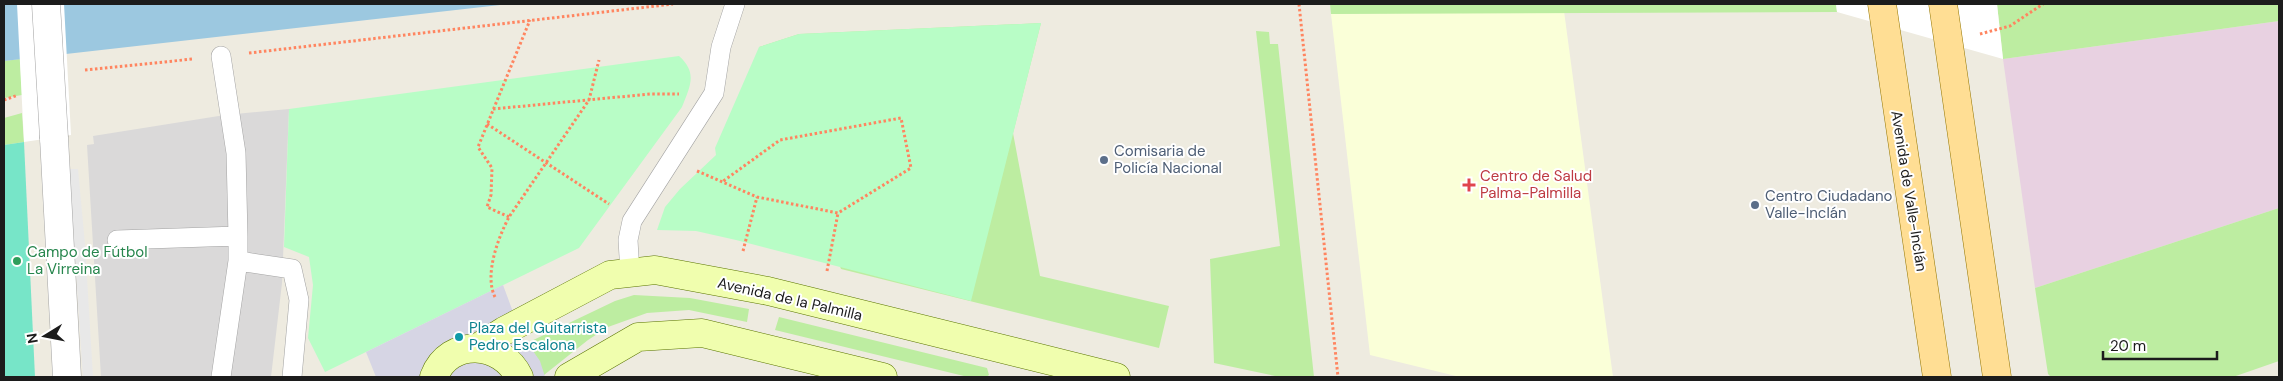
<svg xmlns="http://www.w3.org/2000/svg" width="2283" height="381" font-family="'DM Sans',sans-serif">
  <rect width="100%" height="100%" fill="#eeebe0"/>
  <path fill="#dad9d9" d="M289 109 282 283 271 377H101L87 145 94 144 93 136 225 115Z"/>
  <path fill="#e8d1e1" d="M2279 21V208L2035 288 2003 59Z"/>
  <path fill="#faffd8" d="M1564 11 1613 377H1460L1370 355 1331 14Z"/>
  <path fill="#bdeda1" d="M1330 4H1836L1837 12 1331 14Z
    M1997 4H2279V21L2003 59Z
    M1041 23 1013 133 1040 276 1169 306 1159 348 841 269 759 47 799 34Z
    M1256 31 1269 32 1270 44H1278L1314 377H1280L1214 363 1210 259 1280 246Z
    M20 59 22 95 4 98V61Z
    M22 113 24 142 4 145V118Z
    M2279 208V361L2233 377H2051L2048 374 2035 288Z
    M634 295 690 298 749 309 747 322 689 310 647 313 608 327 588 340 544 375C540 362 536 353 525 344L615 301Z
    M779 317 987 368 989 375 986 377H968L775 330Z"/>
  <path fill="#b8fdc6" d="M1041 23 971 301 736 240 696 231 657 230 665 207 680 189 716 155 715 148 759 47 799 34Z
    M679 56C698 73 690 86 682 107L579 248 325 372 308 338 313 285 309 257 284 247 289 109Z"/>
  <path fill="#77e5c8" d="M24 142 35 377H4V145Z"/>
  <path fill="#e8e8e8" d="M69 169H78L85 245 93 377H83Z"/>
  <path fill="#d6d5e4" d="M503 285 525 344 533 351 540 361 545 377H376L366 352Z"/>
  <path fill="#9cc8e0" d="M4 4H509L4 61Z"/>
  <path fill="#fff" d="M17 4H64L71 135 24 142Z
    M1836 4H1997L2003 59 1837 12Z"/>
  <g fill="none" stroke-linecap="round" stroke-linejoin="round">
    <defs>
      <path id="service" d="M221 56 236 153 238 236V261L221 377
        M117 240 238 236
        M238 261 292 269 299 300 292 377
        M630 273 628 240 632 221 714 93 721 47 735 4"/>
      <path id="minor" d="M54 138 67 377"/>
      <path id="secondary" d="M477 348 504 331 610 275 655 270 768 291 1116 377
        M434 377C449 337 502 341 519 377
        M569 377 638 337 702 333 883 377"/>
      <path id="primary" d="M1882 4 1937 377
        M1943 4 1997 377"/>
    </defs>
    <use href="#service" stroke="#a3a3a3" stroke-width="20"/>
    <use href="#minor" stroke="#a3a3a3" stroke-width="29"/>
    <use href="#secondary" stroke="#5a7500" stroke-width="29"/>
    <use href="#primary" stroke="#937500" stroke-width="29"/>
    <path stroke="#ff8560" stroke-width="3" stroke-dasharray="2.5 2.5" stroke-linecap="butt" d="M1299 4 1338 377
      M1980 34 2010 26 2043 4
      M249 53 673 4
      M85 70 193 59
      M4 100 18 95
      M493 109 650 94H679
      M487 124 609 204
      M697 171 757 197 838 213 911 168 901 118 780 140 722 182
      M509 217 487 207 491 195 492 168 478 147 530 20
      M743 251 757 197
      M827 271 838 213
      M495 297C484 275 498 238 509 217L589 100 599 60"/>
    <use href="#service" stroke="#fff" stroke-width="19"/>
    <use href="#minor" stroke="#fff" stroke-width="28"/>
    <use href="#secondary" stroke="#f0feae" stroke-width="28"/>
    <use href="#primary" stroke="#ffde94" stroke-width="28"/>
    <defs>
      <path id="minor-bridge" d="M46 4 54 138"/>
    </defs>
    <use href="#minor-bridge" stroke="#a3a3a3" stroke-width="29" stroke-linecap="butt"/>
    <use href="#minor-bridge" stroke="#fff" stroke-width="28"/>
  </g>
  <g fill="#5c6f8a" stroke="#fff" stroke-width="2">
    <circle cx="1104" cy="160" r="5"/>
    <circle cx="1755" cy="205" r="5"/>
  </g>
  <path fill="#e0444e" stroke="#fff" stroke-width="2" d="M1466.5 177.5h5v5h5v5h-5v5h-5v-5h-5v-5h5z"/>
  <circle fill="#2e9e5b" stroke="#fff" stroke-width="2" cx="17" cy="261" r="5"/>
  <circle fill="#0f9aa8" stroke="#fff" stroke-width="2" cx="459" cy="337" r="5"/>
  <g text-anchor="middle" stroke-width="4" stroke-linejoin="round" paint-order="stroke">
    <g font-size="15" fill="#4e5e75" stroke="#fff" text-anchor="start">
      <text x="1114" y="156">Comisaria de<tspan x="1114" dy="17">Policía Nacional</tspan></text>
      <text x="1765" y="201">Centro Ciudadano<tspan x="1765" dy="17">Valle-Inclán</tspan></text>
    </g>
    <g font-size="15" fill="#be3a42" stroke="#fff" text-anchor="start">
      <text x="1480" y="181">Centro de Salud<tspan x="1480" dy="17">Palma-Palmilla</tspan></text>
    </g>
    <g font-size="15" fill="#1c1c1c" stroke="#fff">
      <text transform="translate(1909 191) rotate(81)" y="5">Avenida de Valle-Inclán</text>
      <text transform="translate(790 299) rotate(13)" y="5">Avenida de la Palmilla</text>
    </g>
    <g font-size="15" fill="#27864d" stroke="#fff" text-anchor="start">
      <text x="27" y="257">Campo de Fútbol<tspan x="27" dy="17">La Virreina</tspan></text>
    </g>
    <g font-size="15" fill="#0d838f" stroke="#fff" text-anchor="start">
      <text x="469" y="333">Plaza del Guitarrista<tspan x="469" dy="17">Pedro Escalona</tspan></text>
    </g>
  </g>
  <rect width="2283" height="381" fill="none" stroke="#1c1c1c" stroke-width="10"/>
  <g transform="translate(45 336) rotate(260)" stroke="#ffffff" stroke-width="4" paint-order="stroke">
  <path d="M0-4L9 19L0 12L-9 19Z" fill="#1c1c1c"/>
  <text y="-8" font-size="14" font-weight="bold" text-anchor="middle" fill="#1c1c1c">N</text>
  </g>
  <path d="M2103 351v8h114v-8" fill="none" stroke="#1c1c1c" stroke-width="2.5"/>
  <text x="2110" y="351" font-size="15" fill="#1c1c1c" stroke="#ffffff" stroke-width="4" paint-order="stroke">20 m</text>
</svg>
